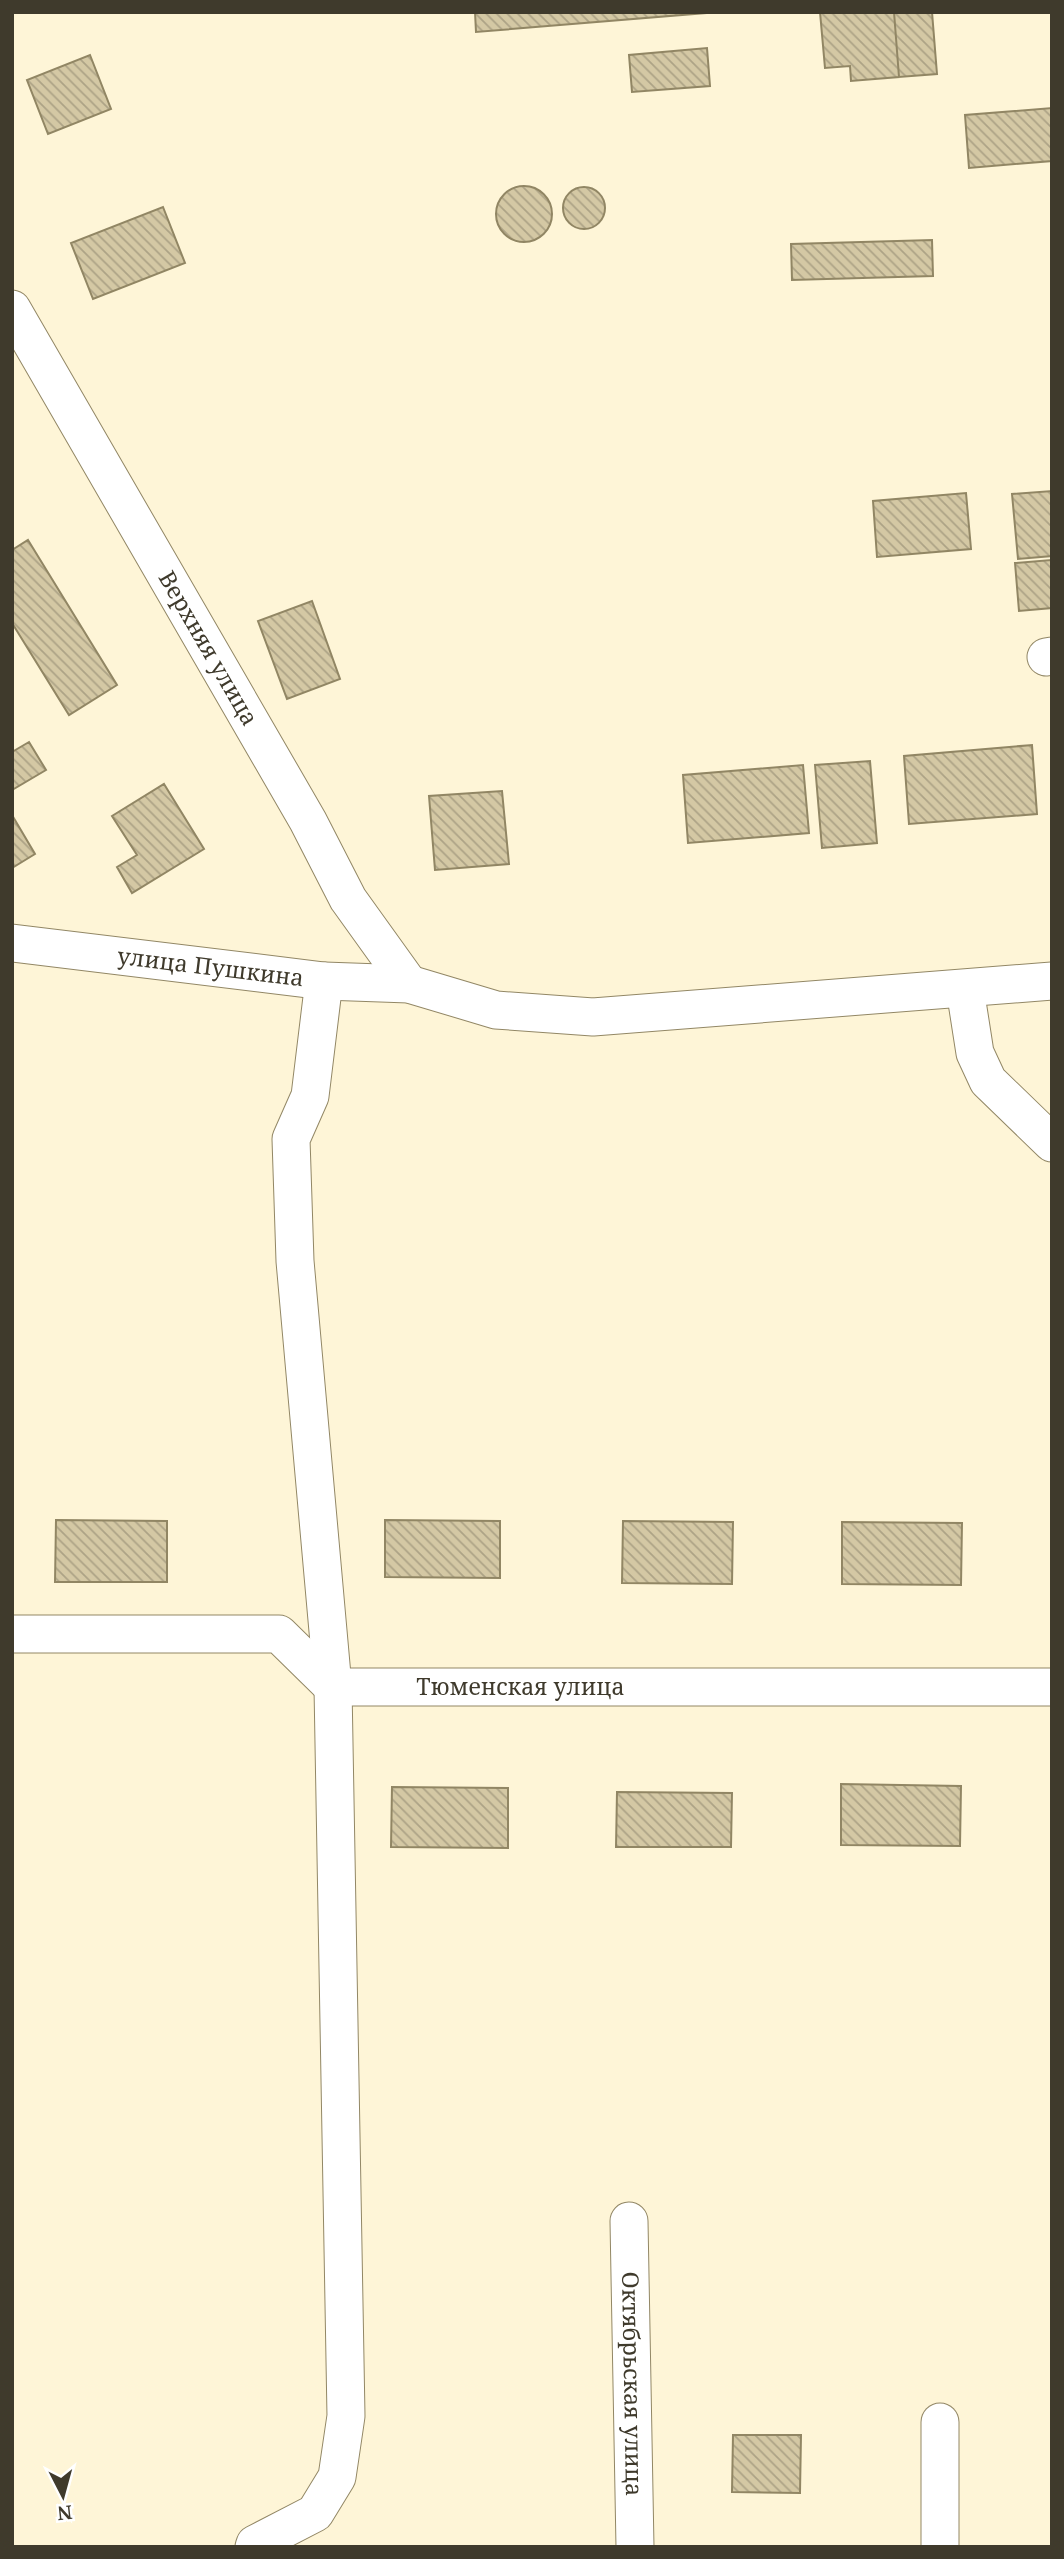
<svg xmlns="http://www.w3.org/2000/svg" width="1064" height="2559" font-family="'Noto Serif',serif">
  <defs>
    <pattern id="building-back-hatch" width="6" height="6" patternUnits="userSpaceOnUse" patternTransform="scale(1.75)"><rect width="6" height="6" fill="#d4c8a4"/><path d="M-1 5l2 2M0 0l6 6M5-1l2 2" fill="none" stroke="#ada386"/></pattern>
  </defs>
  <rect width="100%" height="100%" fill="#fef5d7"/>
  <path fill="url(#building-back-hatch)" stroke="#918664" stroke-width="2" d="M475 12H706V13L476 32Z
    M820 12H894L899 77 851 81 850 66 825 68Z
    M894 12H932L937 74 899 77Z
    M707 48 710 86 632 92 629 55Z
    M90 55 111 109 48 134 27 80Z
    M1052 108V161L969 168 965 115Z
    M496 214a28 28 0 1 1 56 0a28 28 0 1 1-56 0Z
    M563 208a21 21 0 1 1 42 0a21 21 0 1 1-42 0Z
    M163 207 185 263 93 299 71 243Z
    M932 240 933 276 792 280 791 244Z
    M1052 491V556L1018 559 1012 494Z
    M966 493 971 549 877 557 873 501Z
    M28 540 117 685 69 715 12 623V550Z
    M1051 560 1052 608 1019 611 1015 563Z
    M312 601 340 679 287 699 258 621Z
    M29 742 46 770 12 790V752Z
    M1032 745 1037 814 909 824 904 756Z
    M870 761 877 843 822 848 815 765Z
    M803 765 809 833 688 843 683 775Z
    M164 784 204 849 132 893 117 867 137 855 112 816Z
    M502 791 509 864 435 870 429 796Z
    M12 815 35 854 12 868Z
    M56 1520 167 1521V1582H55Z
    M385 1520 500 1521V1578L385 1577Z
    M623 1521 733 1522 732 1584 622 1583Z
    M842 1522 962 1523 961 1585 842 1584Z
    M841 1784 961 1786 960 1846 841 1845Z
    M392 1787 508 1788V1848L391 1847Z
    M617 1792 732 1793 731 1847H616Z
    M733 2435H801L800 2493 732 2492Z"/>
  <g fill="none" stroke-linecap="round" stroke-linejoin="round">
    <defs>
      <g id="minor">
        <path id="s1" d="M12 309 308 821 348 899 409 984"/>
        <path d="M1046 657 1052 656"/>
        <path id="s2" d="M12 943 324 981 409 984 496 1010 593 1017 1052 981"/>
        <path d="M965 989 975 1053 988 1081 1052 1143"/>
        <path id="s3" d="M12 1634H279L333 1687H1052"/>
        <path id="s4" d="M629 2221 635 2547"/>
        <path d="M940 2422V2547"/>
        <path d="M254 2547 255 2544 315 2513 337 2477 346 2416 333 1687 295 1261 291 1139 310 1096 324 981"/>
      </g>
    </defs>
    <use href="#minor" stroke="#928765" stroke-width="39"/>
    <use href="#minor" stroke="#fff" stroke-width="37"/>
  </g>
  <g text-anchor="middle" stroke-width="5" stroke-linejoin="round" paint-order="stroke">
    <g font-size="23" fill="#3f3a2c" stroke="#fff">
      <text dy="8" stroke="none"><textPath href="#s1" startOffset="392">Верхняя улица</textPath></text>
      <text dy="8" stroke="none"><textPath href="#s2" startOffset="200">улица Пушкина</textPath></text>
      <text dy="8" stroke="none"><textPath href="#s3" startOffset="530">Тюменская улица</textPath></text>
      <text dy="8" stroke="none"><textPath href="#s4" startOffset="163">Октябрьская улица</textPath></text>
    </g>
  </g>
  <rect width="1064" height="2559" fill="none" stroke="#3f3a2c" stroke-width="28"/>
  <g transform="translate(63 2496) rotate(174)" stroke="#ffffff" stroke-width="5" paint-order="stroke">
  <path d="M0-5L12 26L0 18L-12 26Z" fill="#3f3a2c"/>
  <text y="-10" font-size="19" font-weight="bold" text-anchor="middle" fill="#3f3a2c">N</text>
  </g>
</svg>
